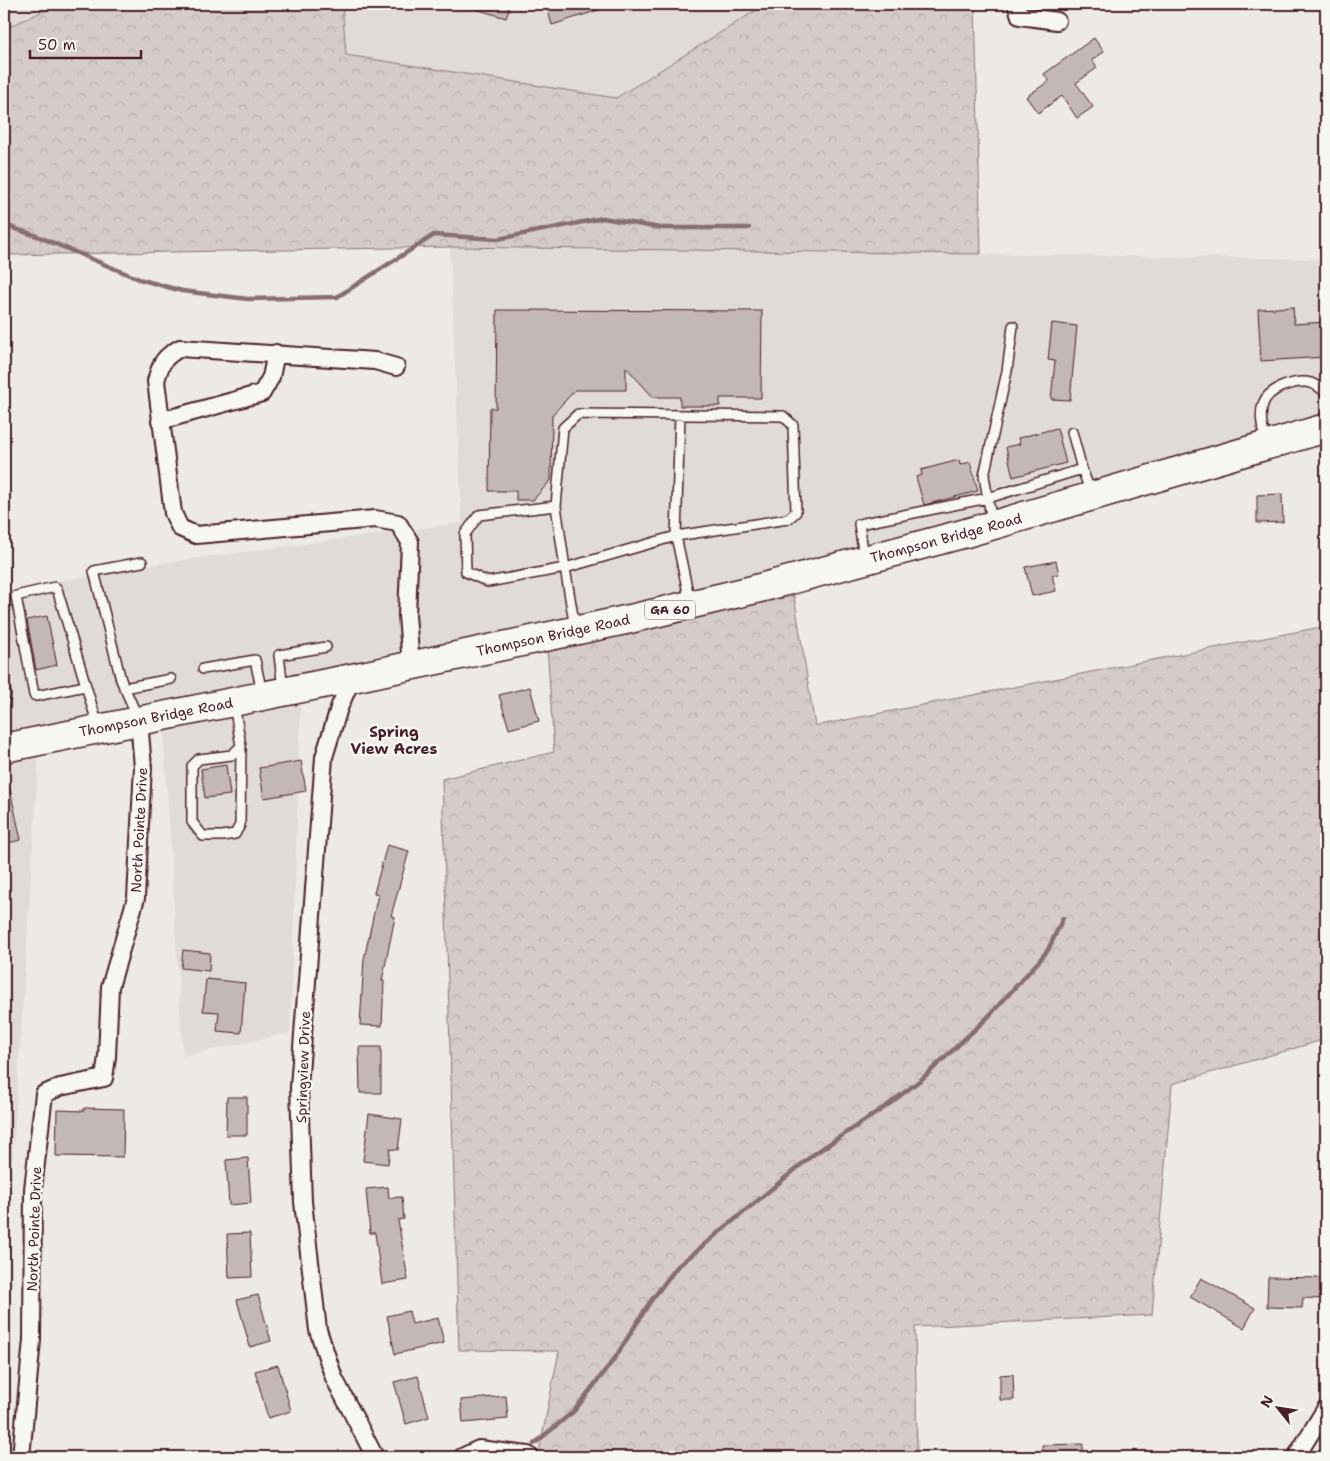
<svg xmlns="http://www.w3.org/2000/svg" width="1330" height="1461" font-family="'Shantell Sans',sans-serif">
  <defs>
    <pattern id="forest-crowns" width="20" height="18" patternUnits="userSpaceOnUse" patternTransform="scale(1.25)"><rect width="20" height="18" fill="#d4cbca"/><path d="M2 6a3 3 0 1 1 6 0M12 15a3 3 0 1 1 6 0" fill="none" stroke="#b8aeae"/></pattern>
  </defs>
  <rect width="100%" height="100%" fill="#ece9e6"/>
  <filter id="ink" filterUnits="userSpaceOnUse"><feTurbulence type="fractalNoise" baseFrequency=".02" numOctaves="2"/><feDisplacementMap in="SourceGraphic" scale="10" xChannelSelector="R" yChannelSelector="G"/><feConvolveMatrix kernelMatrix="1 2 1 2 8 2 1 2 1" color-interpolation-filters="sRGB"/></filter>
  <g filter="url(#ink)">
    <path fill="#e0dad8" d="M4 4H59L4 29Z
      M342 4H766L616 98 346 55Z
      M450 247 1326 259V447L1234 464 794 596 301 691 290 1033 183 1056 163 722 40 738 4 1290V592L140 566 462 523Z"/>
    <path fill="url(#forest-crowns)" stroke="#8f757a" d="M59 4H342L346 55 616 98 766 4H975L981 254 450 247 4 255V29Z
      M794 596 815 726 1326 626V1039L1172 1084 1152 1315 915 1327 917 1457H538L559 1351 459 1350 442 779 554 752 547 644Z"/>
    <g fill="none" stroke-linecap="round" stroke-linejoin="round">
      <path stroke="#886e73" stroke-width="4.5" d="M4 225 37 236 139 279 182 291 248 299 337 297 434 235 498 239 603 218 660 228H749
        M534 1444 574 1411 615 1358 650 1302 677 1267 814 1154 888 1105 923 1078 988 1017 1038 962 1048 950 1063 918"/>
    </g>
    <path fill="#c4b7b7" stroke="#4a1f2b" d="M470 4H510L506 18 469 7Z
      M557 4H611V6L552 25 547 7Z
      M1094 38 1104 52 1092 60 1097 68 1076 83 1093 107 1077 118 1062 96 1038 113 1026 97 1049 81 1044 74Z
      M1293 307 1294 324 1326 322V357L1261 361 1258 309Z
      M497 310 762 311 761 398H720V406H680V397H653L626 367V390H575L552 415 551 480 533 500H516V491H489L490 408H496Z
      M1052 323 1077 326 1070 400 1051 399 1055 361 1048 360Z
      M1057 428 1066 463 1013 477 1006 447 1020 444 1018 438Z
      M959 460 960 465 970 462 978 491 924 505 916 477 922 475 921 470Z
      M1282 494 1283 522 1257 523V495Z
      M1056 561 1059 574 1052 575 1056 591 1032 596 1025 567Z
      M47 616 57 665 36 670 27 620Z
      M530 687 539 721 509 729 499 695Z
      M301 761 306 791 264 798 259 768Z
      M226 765 230 795 205 798 201 769Z
      M4 785H9L21 840 4 844Z
      M387 845 409 851 391 916 395 917 382 981H384L382 1026 360 1025 364 959 378 894 374 893Z
      M183 950 210 953 209 971 181 968Z
      M206 979 245 983 241 1033 217 1031 219 1012 203 1011Z
      M359 1047H381V1093H360Z
      M227 1097H247V1135H226Z
      M84 1108 124 1109 123 1157 56 1156 57 1110 84 1111Z
      M369 1114 402 1119 398 1150 390 1149 388 1164 363 1161Z
      M248 1158 251 1203 229 1205 226 1160Z
      M388 1187 389 1198 402 1197 404 1219 398 1220 408 1280 382 1284 375 1233H370L366 1189Z
      M250 1233 252 1277 229 1278 227 1234Z
      M1268 1277 1323 1278V1299L1303 1298 1302 1308 1267 1307Z
      M1201 1278 1255 1308 1244 1328 1190 1297Z
      M258 1295 271 1341 250 1347 237 1300Z
      M409 1311 412 1324 438 1318 444 1343 395 1354 387 1316Z
      M278 1365 291 1411 268 1418 255 1371Z
      M1013 1374 1014 1400H1000V1375Z
      M418 1376 429 1417 406 1424 394 1382Z
      M506 1396 508 1419 463 1423 461 1400Z
      M1083 1444V1457H1043L1042 1445Z"/>
    <g fill="none" stroke-linecap="round" stroke-linejoin="round">
      <defs>
        <path id="lane" d="M1072 432 1082 469
          M1266 443C1263 431 1259 416 1263 404 1268 389 1292 381 1306 382 1314 383 1321 388 1326 393
          M556 506 565 568 676 536 680 415
          M992 522 984 476 1007 371 1013 326
          M864 557 859 524 988 498 1082 469 1091 493
          M575 628 565 568 488 582 466 572 465 534 479 515 556 506 563 428 578 414 783 416 793 425 796 512 788 519 676 536 690 602
          M203 669 255 660 262 693
          M4 685 6 694 4 701
          M85 686 36 696 34 695 16 596 55 587 57 589 98 726
          M124 688 171 679
          M283 689 279 655 326 647
          M234 704 241 746 240 825 235 834 222 836H203L192 822V766L199 759 232 755 241 746
          M138 718 121 680 94 571 142 562"/>
        <path id="street" d="M1016 4 1020 16 1057 21
          M396 367 375 361 180 348C164 357 161 362 156 381L173 513 180 528 196 535 375 519 398 523 410 542 407 615 411 665
          M160 421 262 393 271 377 276 353
          M359 678 348 687 339 708 324 757 299 1087 303 1202 318 1330 334 1378 375 1457
          M21 1457 32 1340 33 1189 44 1094 60 1087 104 1078 107 1057 110 987 136 898 143 767 139 721
          M462 1457 479 1449 528 1455 530 1457
          M1296 1457 1326 1408"/>
        <path id="highway" d="M4 748 362 676 630 619 752 590 966 533 1326 428"/>
      </defs>
      <use href="#lane" stroke="#4a1f2b" stroke-width="12"/>
      <use href="#street" stroke="#4a1f2b" stroke-width="20"/>
      <use href="#highway" stroke="#4a1f2b" stroke-width="31"/>
      <use href="#lane" stroke="#f6f6f2" stroke-width="9"/>
      <use href="#street" stroke="#f6f6f2" stroke-width="16"/>
      <use href="#highway" stroke="#f6f6f2" stroke-width="28"/>
    </g>
  </g>
  <g text-anchor="middle" stroke-width="5" stroke-linejoin="round" paint-order="stroke">
    <rect fill="#f6f6f2" stroke="#7e6067" stroke-width="1" x="645" y="600.5" width="50" height="19" rx="4"/>
    <g font-size="12" font-weight="bold" fill="#4a1f2b">
      <text x="670" y="614">GA 60</text>
    </g>
    <g font-size="14" fill="#4a1f2b" stroke="#f6f6f2">
      <text transform="translate(946 538) rotate(-15)" y="5">Thompson Bridge Road</text>
      <text transform="translate(553 635) rotate(-12)" y="5">Thompson Bridge Road</text>
      <text transform="translate(156 717) rotate(-11)" y="5">Thompson Bridge Road</text>
      <text transform="translate(139 830) rotate(-87)" y="5">North Pointe Drive</text>
      <text transform="translate(303 1067) rotate(-88)" y="5">Springview Drive</text>
      <text transform="translate(34 1229) rotate(-88)" y="5">North Pointe Drive</text>
    </g>
    <g font-size="15" font-weight="bold" fill="#4a1f2b" stroke="#f6f6f2">
      <text x="394" y="737">Spring<tspan x="394" dy="17">View Acres</tspan></text>
    </g>
  </g>
  <rect width="1330" height="1461" fill="none" stroke="#f6f6f2" stroke-width="20"/>
  <rect x="10" y="10" width="1310" height="1441" fill="none" stroke="#4a1f2b" stroke-width="2" filter="url(#ink)"/>
  <g transform="translate(1278 1408) rotate(300)" stroke="#f6f6f2" stroke-width="4" paint-order="stroke">
  <path d="M0-4L9 19L0 12L-9 19Z" fill="#4a1f2b"/>
  <text y="-8" font-size="14" font-weight="bold" text-anchor="middle" fill="#4a1f2b">N</text>
  </g>
  <path d="M30 50v8h111v-8" fill="none" stroke="#4a1f2b" stroke-width="2.5"/>
  <text x="38" y="50" font-size="15" fill="#4a1f2b" stroke="#f6f6f2" stroke-width="4" paint-order="stroke">50 m</text>
</svg>
